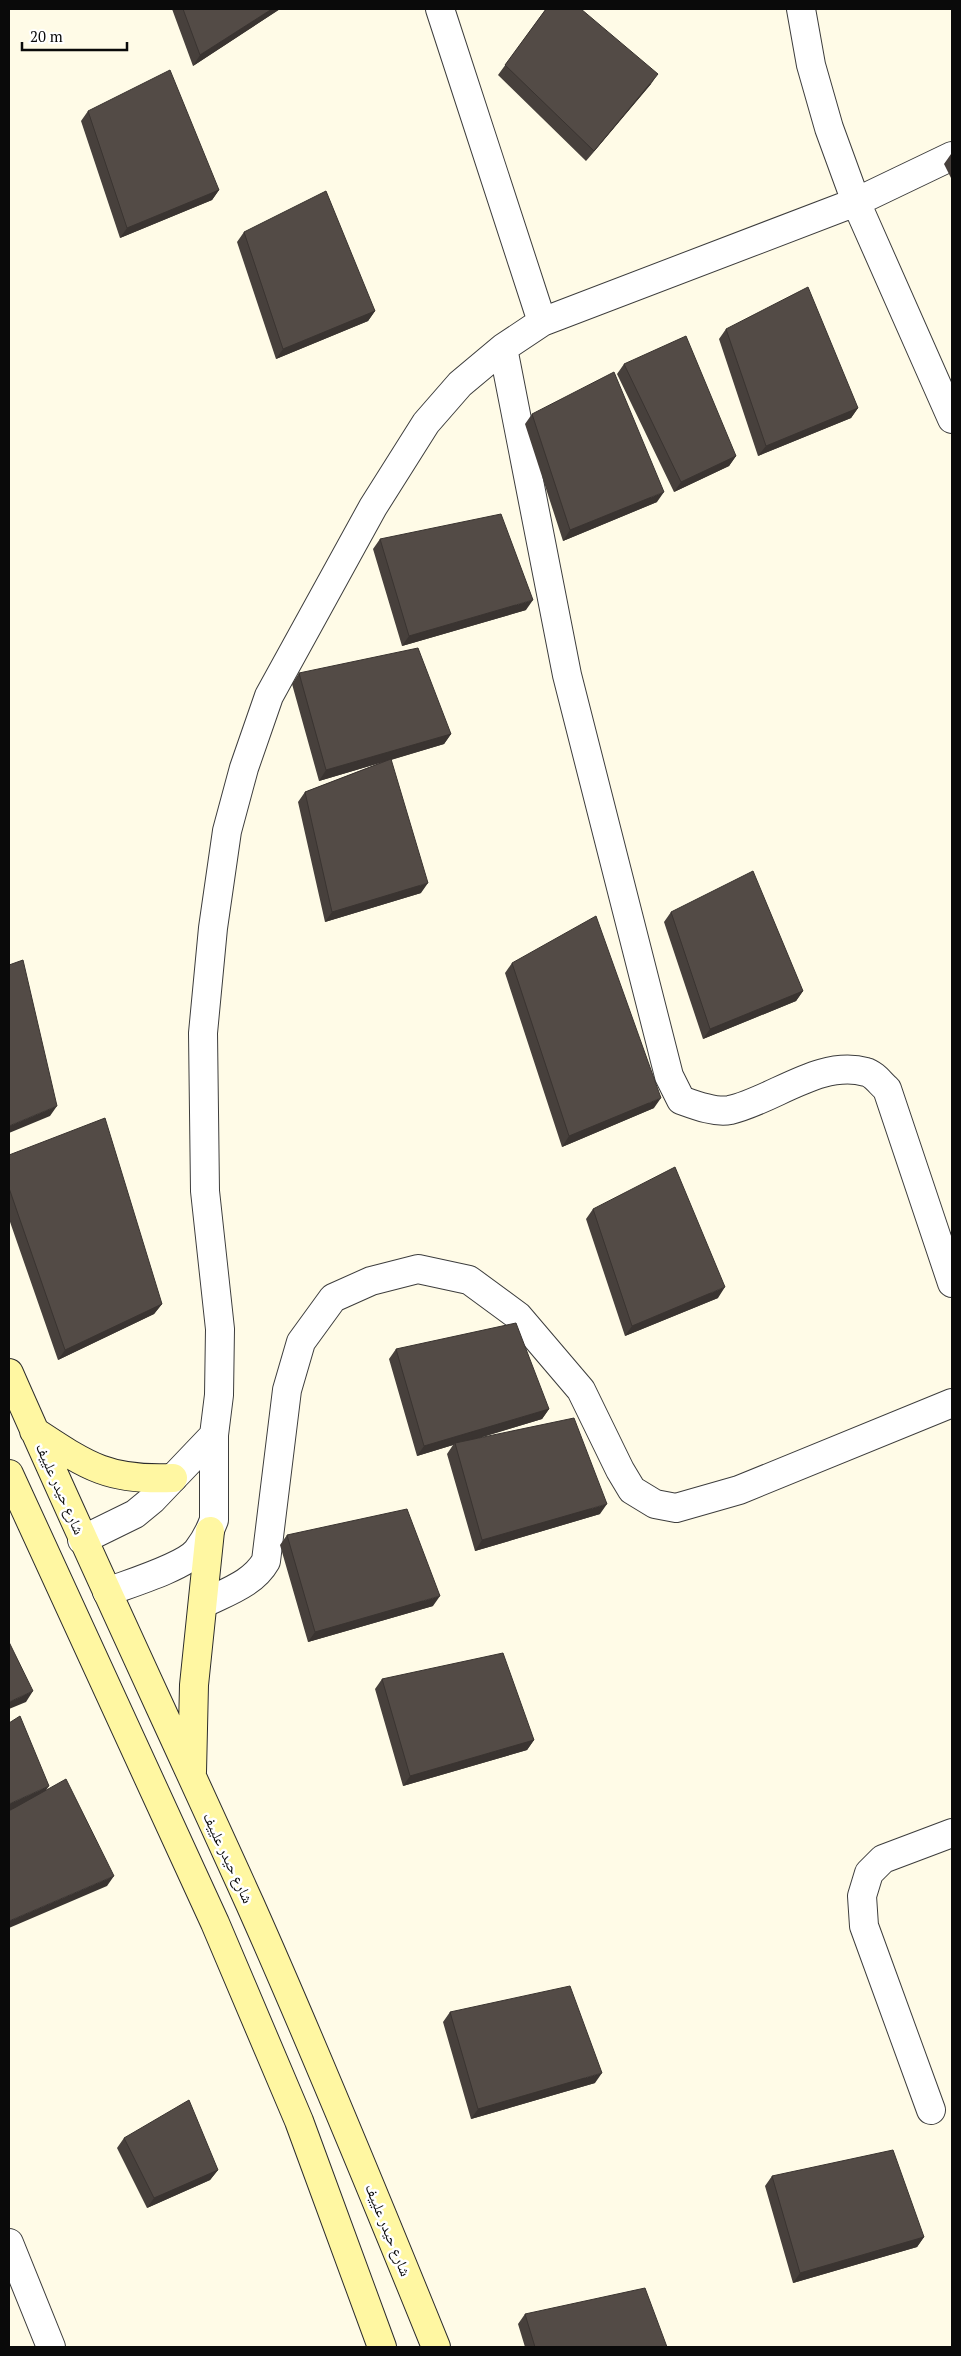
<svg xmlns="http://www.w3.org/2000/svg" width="961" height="2356" font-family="'PT Serif','Noto Naskh Arabic',serif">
  <rect width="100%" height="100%" fill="#fffbe7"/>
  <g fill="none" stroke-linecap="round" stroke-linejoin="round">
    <defs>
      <path id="minor" d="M440 9 542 322
        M801 9 811 65 829 128 856 202 952 419
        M503 348 567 675 669 1076 681 1100C695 1105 715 1113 730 1110 774 1100 820 1059 866 1072 874 1074 881 1084 887 1089L952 1283
        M82 1540 135 1514 152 1500 214 1435
        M107 1592C128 1584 184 1567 197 1551 204 1542 210 1531 214 1520V1435L219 1395 220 1329 205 1191 203 1033 213 928 227 831 244 768 269 696 373 507 426 423 460 384 503 348 542 322 856 202 952 156
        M203 1604C226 1592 253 1584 266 1561L287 1390 301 1342 333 1298 371 1281 418 1269 469 1280 518 1316 581 1390 620 1470 632 1490 655 1504 676 1508 739 1490 952 1403
        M931 2110 864 1926 862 1896 869 1873 883 1859 952 1833
        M9 2243 51 2347"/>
      <path id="secondary" d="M9 1373C87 1551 170 1727 250 1904 315 2050 376 2199 436 2347
        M34 1431C87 1466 108 1481 173 1478
        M9 1474 215 1923 299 2121 382 2347
        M192 1772 194 1685 210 1531"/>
    </defs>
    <use href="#minor" stroke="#3d3d3d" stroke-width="30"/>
    <use href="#secondary" stroke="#2c2c2c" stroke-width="30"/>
    <use href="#minor" stroke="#fff" stroke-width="28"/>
    <use href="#secondary" stroke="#fff7a2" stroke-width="28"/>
  </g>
  <path fill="#47403c" d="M172 9H280L193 66Z
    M546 9 651 84 586 161 498 75Z
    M88 111 219 190 212 200 120 238 81 121Z
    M952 153V180L944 164 951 154Z
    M244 232 375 311 368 321 276 359 237 242Z
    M726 329 858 408 851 418 758 456 719 339Z
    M624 364 736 456 729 466 674 492 617 374Z
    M532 414 657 502 563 541 525 424Z
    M380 539 526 610 402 646 373 549Z
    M299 673 451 734 444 744 391 760 421 893 325 922 298 802 305 792 383 762 319 781 292 684Z
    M671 912 803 991 796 1001 703 1039 664 922Z
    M512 963 654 1108 562 1147 505 973Z
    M9 1155 162 1304 154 1314 58 1360 9 1219Z
    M593 1209 718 1298 625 1336 586 1219Z
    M396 1349 549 1409 542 1419 473 1440 600 1514 475 1551 447 1454 453 1445 417 1456 389 1359Z
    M287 1535 433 1606 308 1642 280 1545Z
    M382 1679 534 1740 527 1750 403 1786 375 1689Z
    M450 2012 595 2083 471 2119 443 2022Z
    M124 2138 218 2170 210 2180 147 2208 117 2148Z
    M772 2176 924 2237 917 2247 793 2283 765 2186Z
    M525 2314 667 2347H525L518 2324Z"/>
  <path fill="#3a3431" d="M272 9H280L193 66 200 55Z
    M658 74 651 84 586 161 594 151Z
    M219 190 212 200 120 238 127 228Z
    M375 311 368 321 276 359 283 349Z
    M858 408 851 418 758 456 766 446Z
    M736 456 729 466 674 492 681 482Z
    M664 492 657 502 563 541 570 530Z
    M533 600 526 610 402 646 409 636Z
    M451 734 444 744 319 781 326 770Z
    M428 883 421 893 325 922 332 912Z
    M803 991 796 1001 703 1039 710 1029Z
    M661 1098 654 1108 562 1147 569 1136Z
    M57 1106 50 1116 9 1133V1126Z
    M725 1287 718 1298 625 1336 632 1326Z
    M162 1304 154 1314 58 1360 65 1350Z
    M549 1409 542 1419 455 1445V1443L453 1445 417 1456 424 1446Z
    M607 1504 600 1514 475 1551 482 1540Z
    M440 1596 433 1606 308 1642 315 1632Z
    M33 1691 26 1702 9 1709V1702Z
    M534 1740 527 1750 403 1786 410 1776Z
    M49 1786 42 1796 9 1811V1804Z
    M114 1876 107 1886 9 1928V1921Z
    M602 2073 595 2083 471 2119 478 2109Z
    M218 2170 210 2180 147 2208 154 2198Z
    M924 2237 917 2247 793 2283 800 2273Z"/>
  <path fill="#534b46" stroke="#3a3431" d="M183 9H272L200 55Z
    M546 9H581L658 74 594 151 505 65Z
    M170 70 219 190 127 228 88 111Z
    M326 191 375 311 283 349 244 232Z
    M808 287 858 408 766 446 726 329Z
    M686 336 736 456 681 482 624 364Z
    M614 372 664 492 570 530 532 414Z
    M501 514 533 600 409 636 380 539Z
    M418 648 451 734 326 770 299 673Z
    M391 759 428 883 332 912 305 792Z
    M753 871 803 991 710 1029 671 912Z
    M596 916 661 1098 569 1136 512 963Z
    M23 960 57 1106 9 1126V965Z
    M105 1118 162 1304 65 1350 9 1188V1155Z
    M675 1167 725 1287 632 1326 593 1209Z
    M516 1323 549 1409 424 1446 396 1349Z
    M574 1418 607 1504 482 1540 455 1443Z
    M407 1509 440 1596 315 1632 287 1535Z
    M9 1642 33 1691 9 1702Z
    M503 1653 534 1740 410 1776 382 1679Z
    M20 1716 49 1786 9 1804V1723Z
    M66 1779 114 1876 9 1921V1811Z
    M570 1986 602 2073 478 2109 450 2012Z
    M189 2100 218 2170 154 2198 124 2138Z
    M893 2150 924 2237 800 2273 772 2176Z
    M645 2288 667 2347H535L525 2314Z"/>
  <g text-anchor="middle" stroke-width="5" stroke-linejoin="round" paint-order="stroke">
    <g font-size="15" fill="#0a0a0a" stroke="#fff">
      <text transform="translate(60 1489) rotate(66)" y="5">شارع حيدر علييف</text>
      <text transform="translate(228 1858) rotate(65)" y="5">شارع حيدر علييف</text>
      <text transform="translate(388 2230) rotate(68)" y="5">شارع حيدر علييف</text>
    </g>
  </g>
  <rect width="961" height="2356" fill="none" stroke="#0a0a0a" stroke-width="20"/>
  <path d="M22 42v8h105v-8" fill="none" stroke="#0a0a0a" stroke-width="2.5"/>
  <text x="30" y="42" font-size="15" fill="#0a0a0a" stroke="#ffffff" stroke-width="4" paint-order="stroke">20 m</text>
</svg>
